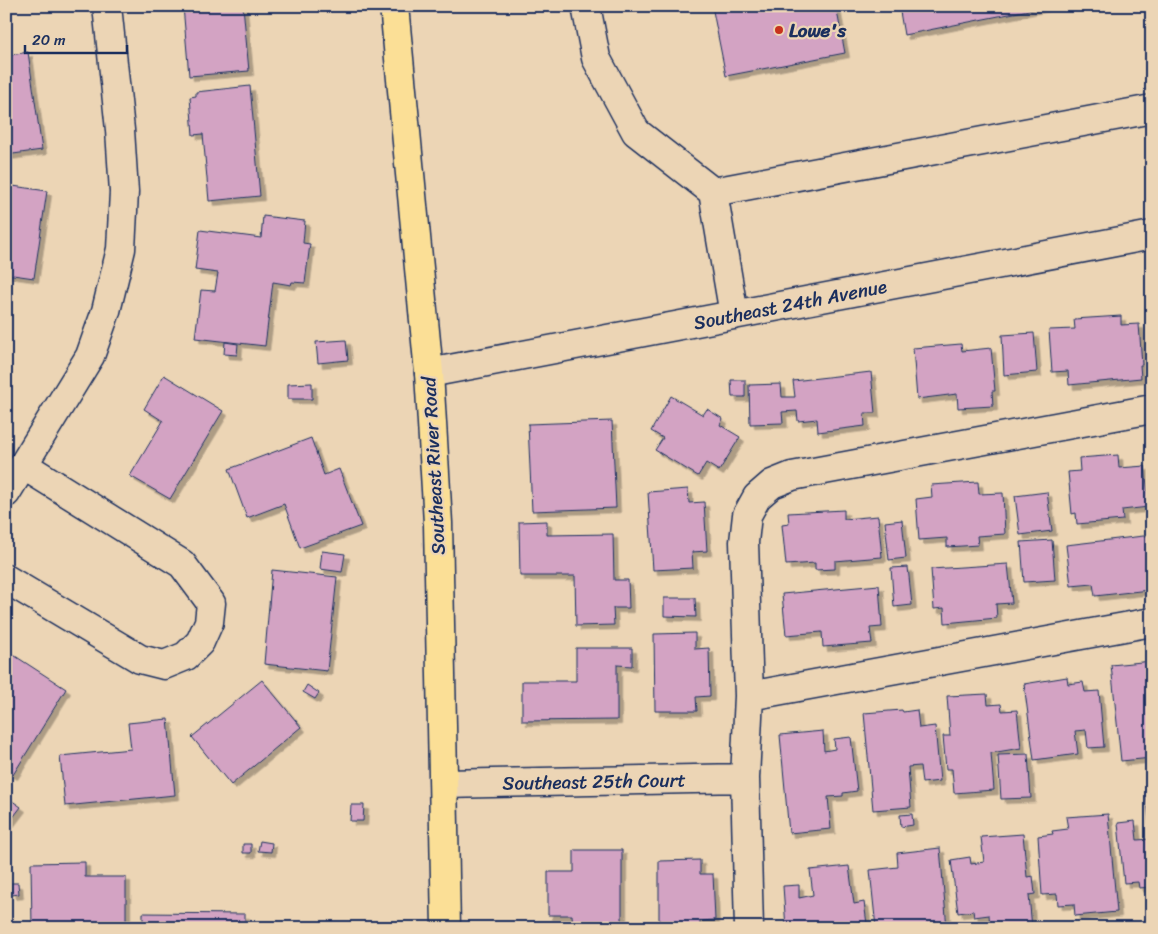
<svg xmlns="http://www.w3.org/2000/svg" width="1158" height="934" font-family="Sriracha,sans-serif">
  <defs>
    <filter id="shadow"><feDropShadow dx="4.5" dy="4.5" stdDeviation="0" flood-color="#0004"/></filter>
  </defs>
  <rect width="100%" height="100%" fill="#ecd5b5"/>
  <filter id="ink" filterUnits="userSpaceOnUse"><feTurbulence type="fractalNoise" baseFrequency=".02" numOctaves="2"/><feDisplacementMap in="SourceGraphic" scale="10" xChannelSelector="R" yChannelSelector="G"/><feConvolveMatrix kernelMatrix="1 2 1 2 8 2 1 2 1" color-interpolation-filters="sRGB"/></filter>
  <g filter="url(#ink)">
    <path fill="#d3a3c3" stroke="#1b2f5e" filter="url(#shadow)" d="M183 6H243L249 71 189 76Z
      M712 6H836L845 53 726 76Z
      M899 6H1049L904 35Z
      M28 52 42 150 6 155V56Z
      M250 86 260 196 209 201 203 134 193 135 190 97 196 96V92Z
      M6 185 47 191 34 278 6 274Z
      M263 216 305 221 303 243 310 244 305 283 292 282 291 285 273 282 265 346 195 338 201 290 215 291 218 273 195 270 200 230 261 238Z
      M1121 316V325L1139 324 1142 365H1140L1141 378 1069 385 1068 371 1052 372 1049 330 1075 329 1074 319Z
      M1034 333 1037 372 1004 375 1002 335Z
      M346 340 348 360 318 363 316 342Z
      M225 342 238 344 237 355 224 354Z
      M961 344 962 351 991 348 995 391H992L993 406 958 408 957 394 917 399 913 348Z
      M871 372 875 413H864L865 426 818 432 817 419 798 421 797 411 782 412 783 423 750 424 749 385 781 384 782 397H795L793 381Z
      M164 375 223 411 170 499 130 476 163 421 144 409Z
      M731 380H745V397H732Z
      M312 383V399H288V384Z
      M671 396 703 415 707 409 723 419 720 425 740 437 719 471 706 463 698 476 655 450 663 438 651 431Z
      M612 421 616 508 532 511 528 424Z
      M311 438 324 475 339 469 361 526 300 548 284 504 247 518 229 469Z
      M1118 455 1119 468 1145 466 1149 507 1122 510 1123 520 1077 524 1076 513 1072 514 1068 472 1080 471 1079 458Z
      M978 482 979 494 1003 493 1005 534 977 536 978 545 947 547V538L919 540 916 499 932 497 931 485Z
      M688 489 689 503 704 502 707 551 692 552 693 568 653 570 648 492Z
      M1047 492 1052 531 1020 535 1015 496Z
      M844 510V519L878 516 882 557 835 561V569L815 570V563L786 565 782 525 789 524 788 513Z
      M902 520 906 558 889 560 885 522Z
      M547 521V535L613 534 614 580H628L629 608H613L614 625 576 626 575 576H520L519 522Z
      M1152 535V577H1148L1149 590 1095 596 1093 584 1071 586 1066 545Z
      M1052 540 1055 580 1024 582 1021 542Z
      M322 551 345 554 342 572 320 569Z
      M1008 564 1012 603 996 604 997 618 945 623 944 608 934 609 931 569Z
      M908 567 912 605 894 607 891 568Z
      M272 570 337 577 327 671 264 664Z
      M879 585 882 627 870 628 872 643 823 647 822 632 786 635 782 594Z
      M664 598H695L696 617 664 616Z
      M695 633V649L709 648 710 696 696 697 697 711H655L654 634Z
      M576 648H632V666L617 665V720L522 721V681H576Z
      M12 654 66 689 13 775 6 771V663Z
      M1152 661V758L1121 761 1111 665Z
      M1067 677 1068 684 1083 682 1085 692 1099 691 1104 747 1088 748 1086 730 1075 731 1078 754 1034 760 1024 684Z
      M262 680 301 727 231 785 192 737Z
      M307 685 319 693 315 699 303 692Z
      M987 694 988 705 1001 704 1002 711 1017 710 1021 748 991 753 994 790 954 793 952 769H946L943 736H950L947 696Z
      M902 710 903 712 917 710 919 728 935 726 940 781 922 783 920 766 908 767 911 807 873 810 864 713Z
      M168 719 175 795 65 806 60 756 131 749 128 723Z
      M823 731 824 751 835 749 834 739 851 737 857 791 843 793V796L828 797 831 829 789 833 780 735Z
      M1028 754 1031 798 1001 799 998 755Z
      M1152 794V887L1139 888 1138 882 1124 883 1118 823 1135 821 1137 840 1151 839 1146 795Z
      M8 798 21 807 8 824 6 822V801Z
      M351 805H364L363 821H350Z
      M912 814 913 825 901 827 900 815Z
      M1108 814 1117 912 1075 916 1074 904 1058 905 1057 894 1042 895 1038 836 1053 834 1052 831 1068 829 1066 817Z
      M1023 834 1027 877 1033 876 1035 894 1029 895 1032 928H990L989 915 974 917 973 911 958 913 951 860 970 857 971 864 984 862 981 837Z
      M260 841 272 843 271 852 258 851Z
      M243 844H251V853H243Z
      M940 848 947 928H876L870 870 898 867 897 853Z
      M574 850H622V928H573L572 915H548V872H574Z
      M700 860V874H713L715 920 700 921V928H659V861Z
      M85 862V877H126V928H32L31 863Z
      M849 866 854 904 864 902 867 924 856 925 857 928H786L783 886 799 885V898L813 895 810 870Z
      M11 883H18L19 894 12 895Z
      M143 913 245 914V928H143Z"/>
    <g fill="none" stroke-linecap="round" stroke-linejoin="round">
      <defs>
        <path id="minor" d="M586 6 596 58 636 132 713 192 734 315
          M713 192 1152 109
          M429 373 1152 235
          M6 493 90 356 106 311 121 249 124 192 120 130 107 6
          M6 579 140 659 164 665 186 656 200 642 209 622 211 603 182 564 23 465
          M749 696 1152 622
          M444 784 745 778
          M749 928 745 778 749 696 744 542 747 515 757 497 772 484 792 476 1152 409"/>
        <path id="major" d="M394 6 429 373 438 523 446 928"/>
      </defs>
      <use href="#minor" stroke="#1b2f5e" stroke-width="31"/>
      <use href="#major" stroke="#1b2f5e" stroke-width="31"/>
      <use href="#minor" stroke="#ecd5b5" stroke-width="28"/>
      <use href="#major" stroke="#fbdf96" stroke-width="28"/>
    </g>
  </g>
  <circle fill="#c8321e" stroke="#ecd5b5" stroke-width="2" cx="779" cy="30" r="5"/>
  <g text-anchor="middle" stroke-width="4.5" stroke-linejoin="round" paint-order="stroke">
    <g font-size="19" font-weight="bold" fill="#1b2f5e" stroke="#ecd5b5" text-anchor="start">
      <text x="789" y="37">Lowe's</text>
    </g>
    <g font-size="19" fill="#1b2f5e" stroke="#ecd5b5">
      <text transform="translate(790 304) rotate(-11)" y="7">Southeast 24th Avenue</text>
      <text transform="translate(433 466) rotate(-93)" y="7">Southeast River Road</text>
      <text transform="translate(594 781) rotate(-1)" y="7">Southeast 25th Court</text>
    </g>
  </g>
  <rect width="1158" height="934" fill="none" stroke="#ecd5b5" stroke-width="25"/>
  <rect x="12" y="12" width="1133" height="909" fill="none" stroke="#1b2f5e" stroke-width="2" filter="url(#ink)"/>
  <path d="M25 45v8h102v-8" fill="none" stroke="#1b2f5e" stroke-width="2.5"/>
  <text x="32" y="45" font-size="15" fill="#1b2f5e" stroke="#ecd5b5" stroke-width="4" paint-order="stroke">20 m</text>
</svg>
